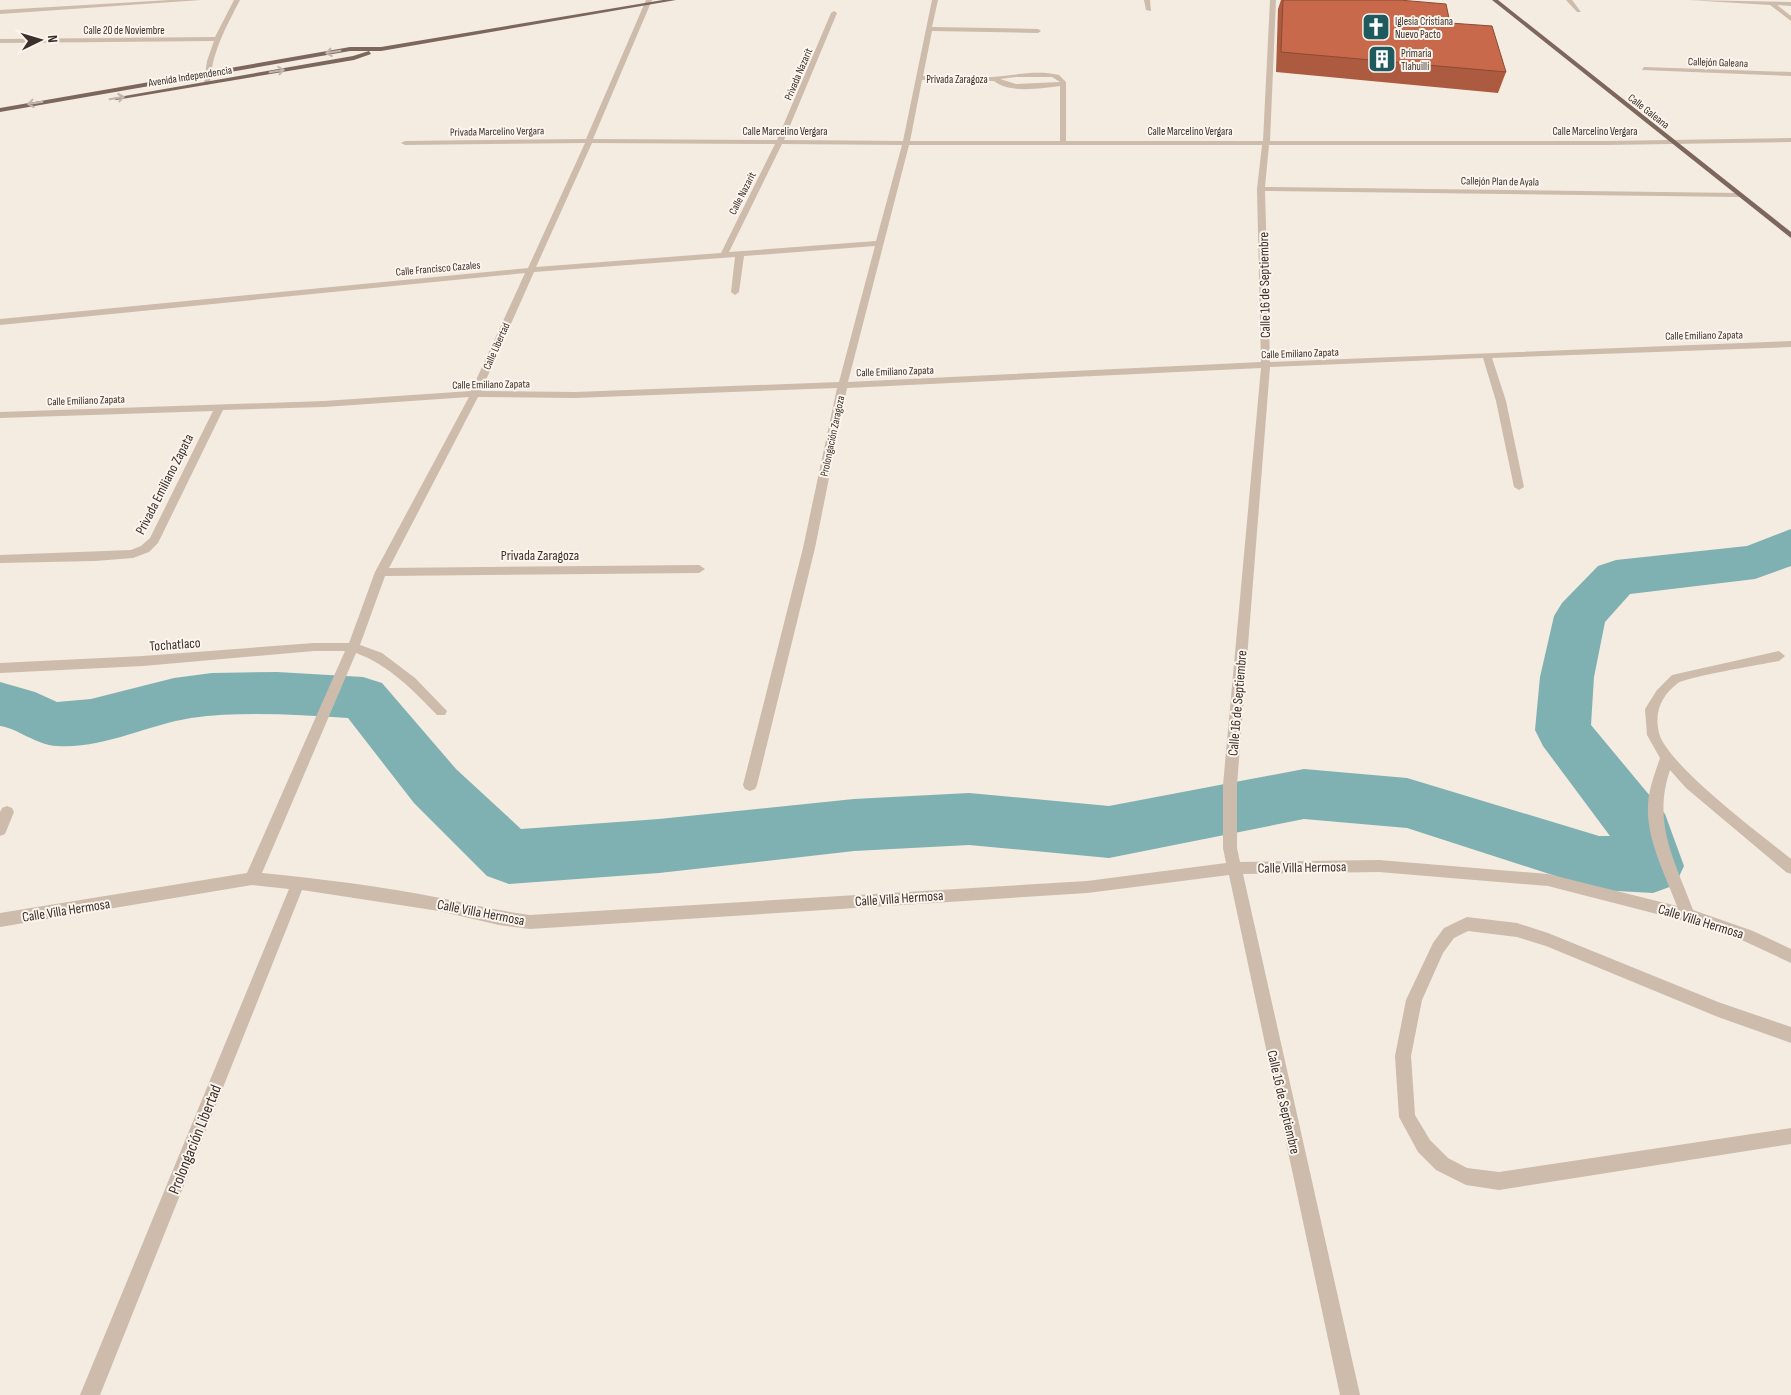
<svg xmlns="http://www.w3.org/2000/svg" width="1791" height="1395" font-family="'Sofia Sans Condensed',sans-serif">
  <rect width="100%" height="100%" fill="#f4ebe1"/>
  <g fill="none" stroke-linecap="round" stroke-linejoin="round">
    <path fill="#7fb0b2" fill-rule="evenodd" d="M1791 529V566L1755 579 1630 594 1605 622 1594 677 1591 725 1665 814 1684 866 1675 885 1653 893 1599 890 1407 828 1304 819 1109 858 969 845 854 851 659 873 509 884 487 876 414 803 348 718C296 715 243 711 191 718 147 725 103 749 57 746 36 745 17 728 0 726V682L35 692 57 702 91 699 174 678 212 673 277 672 363 677 382 683 456 769 521 829 659 819 854 799 969 793 1109 806 1304 769 1407 778 1599 836H1610L1543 746 1535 730 1540 677 1554 616 1562 603 1598 566 1616 560 1747 546Z"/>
    <path fill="#cdbbac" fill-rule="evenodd" d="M170 0H201L0 14V10Z
      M234 0H240C226 27 212 52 210 83L207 85 204 83 207 61 214 41 0 43V39L215 37Z
      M646 0H652L593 139 777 140 831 13 834 11 837 13 784 140 903 141 932 0H938L932 27 1038 29 1041 31 1038 33 932 31 923 76C946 76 970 79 993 77 1015 75 1037 70 1059 75L1066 82V141H1263L1270 0H1276L1270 141H1607L1791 138V142L1607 145H1269L1265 187 1739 193 1743 195 1739 197 1265 191 1270 362 1791 341V347L1492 358 1506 401 1524 487 1519 490 1514 487 1496 401 1483 358 1270 367 1237 785V848L1240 862 1379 860 1548 874 1677 906C1665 874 1646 839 1648 804 1649 788 1655 773 1660 758L1647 735 1645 709 1657 690 1672 675 1779 651 1785 656 1779 661C1763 664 1687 677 1678 683 1661 696 1654 712 1659 733 1667 765 1763 836 1791 859V874L1786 872 1686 788 1670 770C1652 823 1675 861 1693 910L1753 931 1791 949V963L1744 941 1688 922 1548 886 1379 872 1243 874 1360 1395H1340L1229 875 1087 893 530 929 499 925 439 911 302 890 100 1395H80L289 889 252 885 0 927V913L247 873 345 651H314L143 666 0 673V663L143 656 314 643H349L375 572 469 397 324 407 223 410 158 543 149 552 133 558 95 561 0 563V555L131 550 141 546 150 538 213 411 0 418V412L324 401 471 391 525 273 0 325V319L528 268 585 143 405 145 401 143 405 141 586 139ZM1016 77H1052L1060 82 1016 84 1000 79ZM922 80 994 81C1010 94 1041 88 1060 86V141H910ZM592 143 775 144 721 253 536 267ZM782 144 902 145 876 241 729 252ZM909 145H1262L1257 189 1261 362 848 382ZM875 246 839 382 575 392 481 391 534 272 735 257 731 292 735 295 739 292 744 256ZM1261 368 1223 785V848L1226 863 1087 881 530 915C499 911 470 904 440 898 382 886 321 879 262 873L356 653C389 665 413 690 437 715H445L447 711 415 678 382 653 360 645 385 576 699 573 705 569 699 565 389 568 478 397 575 398 837 388 803 548 743 785 745 789 750 791 755 789 757 785 815 548 847 388Z
      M1144 0H1150L1151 11 1146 10Z
      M1566 0H1572L1581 12H1577Z
      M1688 0 1791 2V6L1777 5 1791 16V21L1770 5Z
      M1644 67 1791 72V76L1642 70Z
      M7 806 12 808 14 812 5 834 0 836V812L2 808Z
      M1467 917 1517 923 1548 933 1718 1002 1791 1027V1043L1718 1017 1546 946 1517 937 1468 931 1454 938 1443 953 1422 1000 1411 1056 1415 1115 1430 1140 1448 1158 1467 1168 1499 1172 1791 1128V1144L1499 1190 1466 1185 1436 1170 1418 1152 1399 1117 1395 1056 1406 1000 1433 943 1444 928Z"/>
    <path fill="#7d675c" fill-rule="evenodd" d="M663 0H676L381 51H350L0 112V108L350 47H381Z
      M1492 0H1498L1791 232V238Z
      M369 51 371 54 354 60 116 100 113 98 353 56Z"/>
  </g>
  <path fill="#ac5a40" d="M1281 0H1399L1450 23 1506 72 1498 93 1276 72 1278 9Z"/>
  <path fill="#c8694b" stroke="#8c4a34" d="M1283 0H1399L1446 4 1450 23 1492 26 1506 72 1281 52Z"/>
  <defs><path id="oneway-shaft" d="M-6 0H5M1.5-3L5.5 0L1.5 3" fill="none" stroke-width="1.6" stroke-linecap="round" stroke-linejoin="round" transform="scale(1.25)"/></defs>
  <g stroke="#c2b5ac">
    <use href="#oneway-shaft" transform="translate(333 52) rotate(170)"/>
    <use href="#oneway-shaft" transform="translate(277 71) rotate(-10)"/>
    <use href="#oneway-shaft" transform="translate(117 98) rotate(-9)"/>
    <use href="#oneway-shaft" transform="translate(35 103) rotate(170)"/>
  </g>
  <defs>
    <symbol id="church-square" viewBox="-11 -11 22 22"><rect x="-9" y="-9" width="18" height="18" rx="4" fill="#1f5a5e" stroke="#fbf5ee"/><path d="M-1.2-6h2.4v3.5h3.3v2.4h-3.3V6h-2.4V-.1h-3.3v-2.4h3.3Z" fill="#fff"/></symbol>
    <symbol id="building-square" viewBox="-11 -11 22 22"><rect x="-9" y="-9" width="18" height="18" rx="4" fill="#1f5a5e" stroke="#fbf5ee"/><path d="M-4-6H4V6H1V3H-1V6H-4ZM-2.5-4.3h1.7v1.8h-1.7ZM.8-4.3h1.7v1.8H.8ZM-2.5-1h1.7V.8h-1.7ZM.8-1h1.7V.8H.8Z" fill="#fff"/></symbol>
  </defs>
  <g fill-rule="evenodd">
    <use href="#church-square" x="1360" y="11" width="32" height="32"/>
    <use href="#building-square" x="1366" y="43" width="32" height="32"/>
  </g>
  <g text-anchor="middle" stroke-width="4" stroke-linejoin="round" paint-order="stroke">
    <g font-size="11" fill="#3b302b" stroke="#fbf5ee" text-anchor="start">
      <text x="1395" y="25">Iglesia Cristiana<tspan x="1395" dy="13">Nuevo Pacto</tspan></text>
      <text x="1401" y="57">Primaria<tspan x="1401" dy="13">Tlahuilli</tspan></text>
    </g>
    <g font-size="11" fill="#3b302b" stroke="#fbf5ee">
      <text x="124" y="34">Calle 20 de Noviembre</text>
      <text transform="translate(1718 62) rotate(2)" y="4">Callejón Galeana</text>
      <text transform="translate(798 74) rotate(-67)" y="4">Privada Nazarit</text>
      <text transform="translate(190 76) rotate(-9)" y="4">Avenida Independencia</text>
      <text x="957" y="83">Privada Zaragoza</text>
      <text transform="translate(1649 111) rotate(38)" y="4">Calle Galeana</text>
      <text transform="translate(497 131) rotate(-1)" y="4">Privada Marcelino Vergara</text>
      <text x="785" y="135">Calle Marcelino Vergara</text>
      <text x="1190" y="135">Calle Marcelino Vergara</text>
      <text x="1595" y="135">Calle Marcelino Vergara</text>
      <text transform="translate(1500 181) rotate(1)" y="4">Callejón Plan de Ayala</text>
      <text transform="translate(742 193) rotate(-63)" y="4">Calle Nazarit</text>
      <text transform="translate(438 268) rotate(-5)" y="4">Calle Francisco Cazales</text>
      <text transform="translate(1704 335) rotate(-1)" y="4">Calle Emiliano Zapata</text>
      <text transform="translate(496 346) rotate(-66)" y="4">Calle Libertad</text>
      <text transform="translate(1300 353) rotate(-2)" y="4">Calle Emiliano Zapata</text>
      <text transform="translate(895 371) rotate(-2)" y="4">Calle Emiliano Zapata</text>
      <text transform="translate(491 384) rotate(-1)" y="4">Calle Emiliano Zapata</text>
      <text transform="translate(86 400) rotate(-2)" y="4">Calle Emiliano Zapata</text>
      <text transform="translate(832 436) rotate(-78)" y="4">Prolongación Zaragoza</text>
    </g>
    <g font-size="14" fill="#3b302b" stroke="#fbf5ee">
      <text transform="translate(1264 285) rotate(-91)" y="5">Calle 16 de Septiembre</text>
      <text transform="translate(164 484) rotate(-63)" y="5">Privada Emiliano Zapata</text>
      <text x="540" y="560">Privada Zaragoza</text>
      <text transform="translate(175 644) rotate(-4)" y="5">Tochatlaco</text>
      <text transform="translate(1237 703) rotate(-85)" y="5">Calle 16 de Septiembre</text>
      <text transform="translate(1302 867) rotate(-1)" y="5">Calle Villa Hermosa</text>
      <text transform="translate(899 898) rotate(-4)" y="5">Calle Villa Hermosa</text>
      <text transform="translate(66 910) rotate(-9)" y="5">Calle Villa Hermosa</text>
      <text transform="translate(481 912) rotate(11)" y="5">Calle Villa Hermosa</text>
      <text transform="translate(1701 921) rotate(17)" y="5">Calle Villa Hermosa</text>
      <text transform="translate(1284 1102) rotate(77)" y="5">Calle 16 de Septiembre</text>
    </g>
    <g font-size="16" fill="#3b302b" stroke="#fbf5ee">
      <text transform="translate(194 1139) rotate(-68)" y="6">Prolongación Libertad</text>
    </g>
  </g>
  <g transform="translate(40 40) rotate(85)" stroke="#fbf5ee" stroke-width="4" paint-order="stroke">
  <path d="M0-4L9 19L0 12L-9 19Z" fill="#3b302b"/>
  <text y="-8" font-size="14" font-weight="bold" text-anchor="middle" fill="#3b302b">N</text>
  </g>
</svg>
